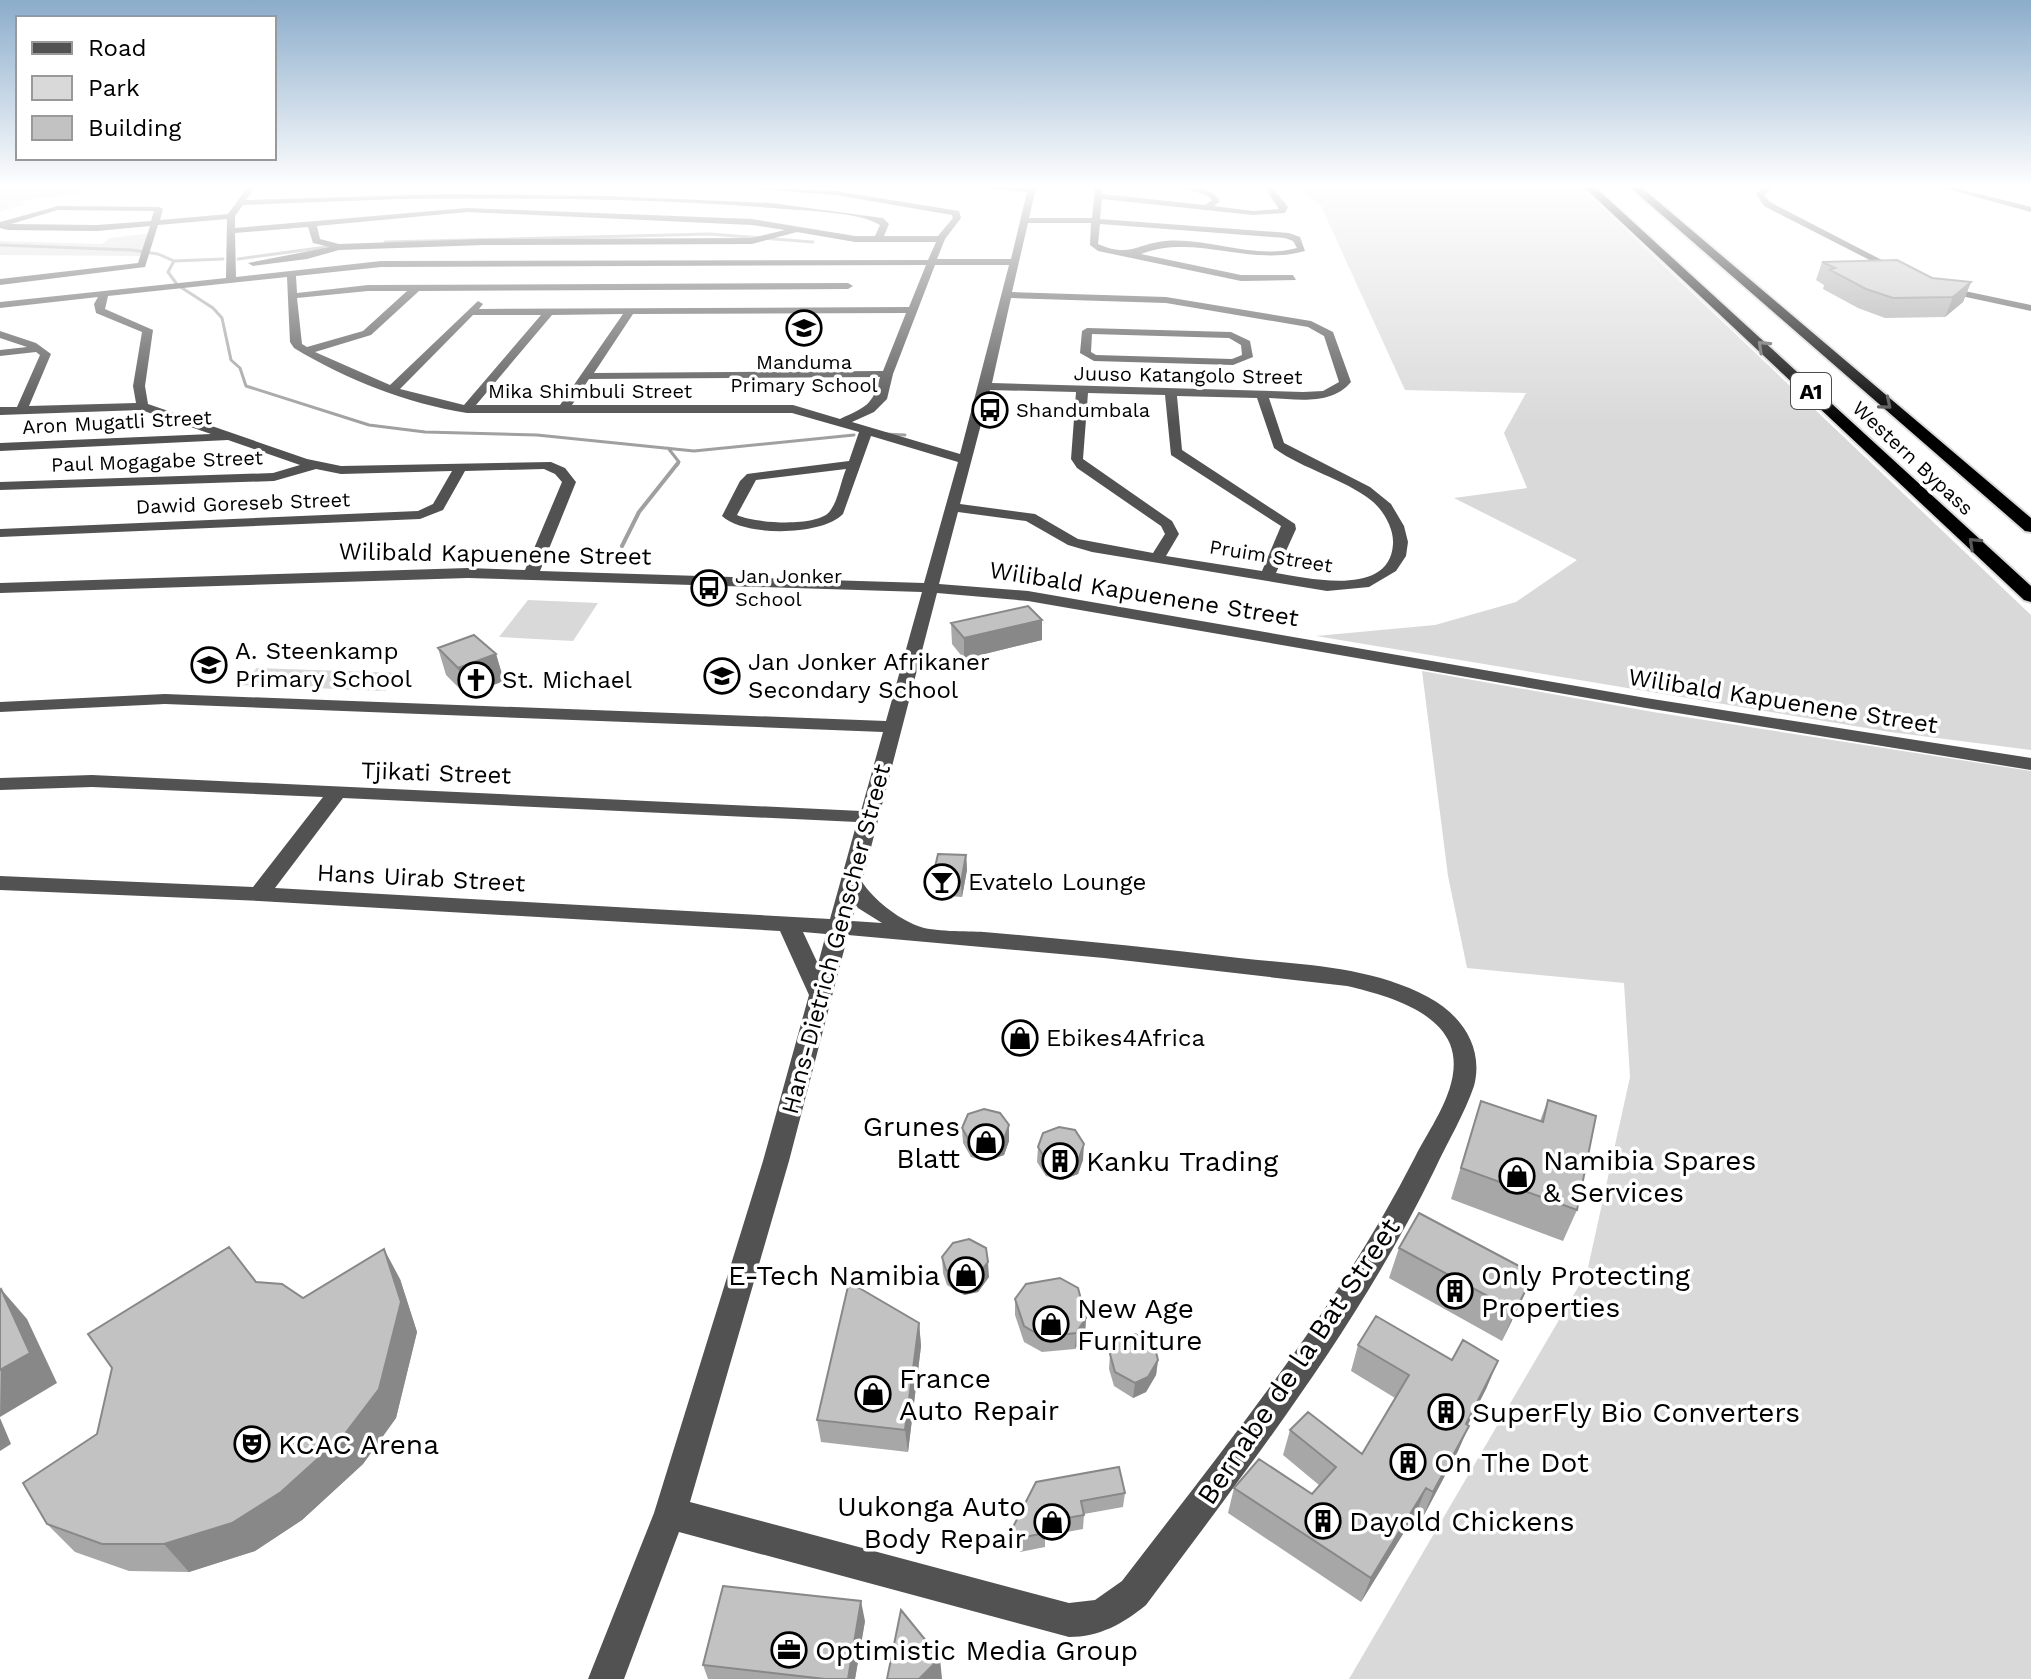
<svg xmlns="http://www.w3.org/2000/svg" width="2031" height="1679" font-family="'Work Sans',sans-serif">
  <rect width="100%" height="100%" fill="#fff"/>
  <path fill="#d9d9d9" d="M0 188H81L83 195 44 197 16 203 26 204 0 212Z
    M1298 188H1582L2031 615V750L1890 732 1316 636 1435 625 1516 602 1577 560 1454 498 1527 488 1504 433 1526 393 1405 390 1321 206Z
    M152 233 147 256 0 255V241L102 244 110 238Z
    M528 600 598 603 573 641 499 637Z
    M257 668 400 673 385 691 239 685Z
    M1422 671 1653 712 2031 771V1679H1349L1587 1272 1630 1077 1624 983 1467 968 1448 876Z"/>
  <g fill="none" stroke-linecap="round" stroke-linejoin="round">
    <path stroke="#a0a0a0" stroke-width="3" d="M385 242 710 234 813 242
      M0 245 132 250 158 254 174 261 223 259
      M238 259 334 246
      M174 261 168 272 176 283
      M179 286 213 308 222 318 231 360 240 368 246 386 369 425 425 432 537 435 694 451 854 435
      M885 434 905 435
      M668 448 679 462 677 465"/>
    <path stroke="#a0a0a0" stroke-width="4" d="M622 546 639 512 678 463"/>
    <defs>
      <path id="highway" d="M1585 188H1596L2031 586V602L2024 600Z
        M1631 188H1642L2031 518V532L2025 531Z"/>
    </defs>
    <use href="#highway" stroke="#dbdbdb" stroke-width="4"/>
    <path fill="#525252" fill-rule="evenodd" d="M247 188H255L246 200 450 194 608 196 771 203 883 218 889 224 884 236H938L953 218 952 215 836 195 746 188 836 191 959 211 961 218 945 239 937 259H1011L1027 192 978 188H1036L1029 218H1092L1095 188H1103L1102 194 1205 205 1212 200 1208 196 1184 188C1199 188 1211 188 1220 201L1214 206 1253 211 1279 209 1265 188H1273L1288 207 1285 213 1253 215 1102 199 1100 219 1289 233 1300 237 1305 251C1250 267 1194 233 1141 254L1241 275H1293L1296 280 1241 281 1098 251 1090 245 1091 223H1028L1012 292 1166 297 1311 321 1333 332 1351 382C1331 406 1296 399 1269 398L1284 443 1370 487 1391 504 1404 526 1408 542 1406 556 1396 571 1369 587 1327 591 1092 552 1068 545 1026 521 958 512 939 584 1028 591 1646 698 2031 758V770L1646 708 1028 601 937 593 862 882C874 900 897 918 918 926 932 932 967 931 984 932 1069 939 1154 948 1239 958 1302 965 1370 966 1428 997 1462 1015 1484 1048 1474 1086 1464 1115 1448 1141 1435 1169 1358 1327 1251 1464 1146 1605 1123 1624 1099 1637 1069 1637L679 1532 624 1679H588L654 1513 763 1161 809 995 780 931 259 901 0 890V876L253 887 323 797 92 787 0 790V778L92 775 861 811 883 732 165 704 0 712V702L165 694 886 721 922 592 468 578 0 593V583L468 568 525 570 562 482 555 474 544 469 465 471 443 510 420 519 0 537V529L418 511 433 504 452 471 341 474 316 469 274 481 0 490V482L273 473 300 465 228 440 0 451V443L211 434 141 410 0 415V407H17L40 355 36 352 0 356V350L27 347 0 338V331L36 343 51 354 29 406 136 403 133 386 142 332 96 313 94 304 98 297 0 308V302L226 278 227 219 158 225 145 267 0 285V279L138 263 150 226 97 231 8 230 0 228V222L58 206 159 207 163 209 160 220 228 214ZM398 199C526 198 656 198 784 209 810 211 859 212 880 225L875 236H855L752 219 467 208 235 228V216L243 205ZM58 210 154 211 151 221 97 225 11 224ZM467 212 752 225 785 230 752 238 484 239 339 244 320 239 317 226ZM1100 224 1285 238 1293 241 1297 248C1253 260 1209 237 1165 241 1136 244 1130 258 1098 244ZM308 227 313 243 330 247 248 263 253 266 307 259 339 250 484 245 752 244 797 232 855 242H936L928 260 381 261 236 277 235 233ZM926 265 909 307 479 309 483 304 478 301 390 385 315 352 371 335 419 291 848 289 853 286 848 283 368 285 297 293 296 276 381 267ZM935 265H1009L960 454 852 422 874 412 887 399 893 374ZM287 277 290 342 294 348C347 380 406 403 467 413H792L859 432 849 461 747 474 740 481 722 516C744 537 822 536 843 514L871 436 958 462 924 583 540 571 576 482 565 468 551 462 341 466 307 459 148 404 145 386 153 330 105 309 108 296ZM368 291H407L363 331 307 347 302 344 297 298ZM1011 298 1166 303 1308 327 1324 336 1339 382 1323 391 1303 392 992 383ZM906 313 883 371 594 373 633 314ZM623 314 560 405H476L552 315ZM473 315H541L464 405 400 389ZM880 377C873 406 865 407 840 419L793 405H572L589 379ZM990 390 1076 392 1071 459 1077 468 1161 526 1165 534 1153 553 1078 539 1035 514 960 504ZM1088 393 1165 395 1171 455 1281 526 1262 571 1166 556 1179 534 1172 521 1083 459ZM1177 396 1257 398 1274 448C1304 470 1343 478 1372 501 1384 511 1394 529 1393 544 1390 598 1308 578 1276 573L1296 529 1295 524 1182 450ZM846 469C841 481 838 501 830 511 818 528 753 523 737 515L756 480ZM343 798 857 822 830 919 275 888ZM856 905 858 908 882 923 852 921ZM803 932 826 934 818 964ZM848 935 1104 958 1347 986C1381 994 1435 1008 1450 1044 1465 1082 1431 1125 1415 1157 1336 1311 1227 1444 1122 1581L1095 1600 1069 1603 690 1502 789 1161Z
      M1763 188H1772L1764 195 1770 202 1905 272 1897 274 1764 206 1756 194Z
      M1943 188H1956L2031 207V212Z
      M1941 286 2031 305V311L1938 291Z
      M1087 328 1231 332 1250 341 1253 357 1233 365 1094 361 1080 353 1082 331ZM1092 334 1229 338 1241 345 1242 355 1232 359 1096 355 1091 352Z"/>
    <use href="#highway" fill="#000" fill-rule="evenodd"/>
  </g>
  <path fill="#a7a7a7" d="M1822 262 1932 278 1971 282 1963 302 1945 317 1885 318 1858 308 1823 289 1824 285 1816 280Z
    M951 623 1042 640 964 659 952 644Z
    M438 648 496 654 504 681 466 695 446 675Z
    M966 855 967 870 962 897 932 895V880Z
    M1548 1100 1577 1210 1563 1241 1451 1199 1481 1101 1540 1121Z
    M962 1128 1009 1141 1004 1155 987 1161 971 1157 963 1143Z
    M1038 1147 1083 1160 1078 1174 1062 1180 1046 1176 1037 1162Z
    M1399 1248 1520 1304 1502 1341 1389 1278Z
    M942 1257 989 1277 978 1292 964 1295 947 1285 943 1273Z
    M400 1279 417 1332 396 1418 363 1464 302 1520 255 1551 189 1572 129 1571 75 1552 47 1524 97 1434 256 1282 303 1298Z
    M1015 1299 1086 1318 1085 1334 1075 1349 1042 1352 1024 1342 1015 1315Z
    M919 1323 921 1346 908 1452 821 1442 817 1420Z
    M1358 1345 1487 1387 1468 1425 1458 1451 1423 1517 1416 1513 1361 1602 1228 1513 1234 1488 1312 1494 1319 1485 1283 1455 1290 1430 1362 1454 1395 1398 1351 1371Z
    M1110 1354 1158 1360 1156 1375 1146 1392 1133 1398 1114 1386 1109 1369Z
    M1036 1482 1125 1493 1123 1507 1084 1514 1083 1529 1045 1536V1547L1020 1552 1012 1543V1529Z
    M865 1621 855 1679H708L703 1665Z"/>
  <path fill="#888" d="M1971 282 1963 302 1945 317 1953 297Z
    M1042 620V640L964 659V638Z
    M496 654 504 681 466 695 458 668Z
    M966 855 967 870 962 897 961 882Z
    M1009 1125V1141L1004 1155 987 1161 986 1146Z
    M1084 1144 1083 1160 1078 1174 1062 1180V1164Z
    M384 1249 400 1279 417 1332 396 1418 363 1464 302 1520 255 1551 189 1572 164 1544Z
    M988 1262 989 1277 978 1292 964 1295V1280Z
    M1534 1274 1520 1304 1502 1341 1515 1311Z
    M1 1289 27 1319 57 1383 0 1417Z
    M1086 1318 1085 1334 1075 1349 1076 1333Z
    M919 1323 921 1346 908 1452 905 1430Z
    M1158 1360 1156 1375 1146 1392 1133 1398 1135 1383Z
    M1498 1361 1487 1387 1455 1449 1466 1424Z
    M0 1418 11 1444 0 1451Z
    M1469 1426 1458 1451 1423 1517 1433 1492Z
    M1426 1488 1416 1513 1361 1602 1371 1578Z
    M861 1601 865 1621 855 1679H848Z
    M940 1658 942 1679H919Z"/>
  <path fill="#c2c2c2" stroke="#888" stroke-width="2" d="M1897 260 1932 278 1971 282 1953 297 1893 298 1866 289 1830 270 1835 268 1822 262Z
    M1028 606 1042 620 964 638 951 623Z
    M474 635 496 654 458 668 438 648Z
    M938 854 966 855 961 882 932 880Z
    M1548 1100 1596 1116 1577 1210 1461 1168 1481 1101 1543 1122Z
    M984 1109 1000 1113 1009 1125 1004 1139 986 1146 970 1142 962 1128 968 1114Z
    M1059 1127 1075 1130 1084 1144 1079 1158 1062 1164 1046 1160 1038 1147 1043 1133Z
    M1419 1213 1534 1274 1515 1311 1399 1248Z
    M969 1239 986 1248 988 1262 977 1276 964 1280 946 1270 942 1257 953 1243Z
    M229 1247 256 1282 282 1284 303 1298 384 1249 401 1302 379 1389 344 1435 281 1492 232 1523 164 1544H102L47 1524 23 1483 97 1434 112 1368 88 1334Z
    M1060 1278 1078 1288 1086 1318 1076 1333 1043 1337 1024 1326 1015 1299 1026 1284Z
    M849 1282 919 1323 905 1430 817 1420Z
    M1 1289 30 1353 0 1370V1290Z
    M1376 1316 1452 1360 1463 1340 1498 1361 1466 1424 1469 1426 1433 1492 1426 1488 1371 1578 1234 1488 1259 1459 1312 1494 1336 1467 1290 1430 1308 1412 1362 1454 1409 1375 1358 1345Z
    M1135 1334 1154 1344 1158 1360 1148 1377 1135 1383 1115 1372 1110 1354 1120 1338Z
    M1119 1467 1125 1493 1081 1501 1084 1515 1044 1522 1045 1533 1020 1538 1012 1529 1036 1482Z
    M723 1586 861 1601 848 1679H825L703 1665Z
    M901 1610 940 1658 919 1679H887Z"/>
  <defs><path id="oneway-chevron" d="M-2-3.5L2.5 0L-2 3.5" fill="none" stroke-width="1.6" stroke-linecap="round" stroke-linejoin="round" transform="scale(2)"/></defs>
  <g stroke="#595959">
    <use href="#oneway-chevron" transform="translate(1763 346) rotate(-137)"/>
    <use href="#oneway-chevron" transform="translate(1886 404) rotate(40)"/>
    <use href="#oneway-chevron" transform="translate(1974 543) rotate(-137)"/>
  </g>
  <linearGradient id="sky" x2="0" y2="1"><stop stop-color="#8baccb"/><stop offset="0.44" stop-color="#fff"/><stop offset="1" stop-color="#fff" stop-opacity="0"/></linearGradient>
  <rect width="2031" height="423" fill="url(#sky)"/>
  <defs>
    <symbol id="school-ring" viewBox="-11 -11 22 22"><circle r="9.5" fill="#fff" stroke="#000" stroke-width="1.5"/><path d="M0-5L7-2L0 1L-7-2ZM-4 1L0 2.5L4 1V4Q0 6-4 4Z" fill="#000"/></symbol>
    <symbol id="bus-ring" viewBox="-11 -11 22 22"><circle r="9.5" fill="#fff" stroke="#000" stroke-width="1.5"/><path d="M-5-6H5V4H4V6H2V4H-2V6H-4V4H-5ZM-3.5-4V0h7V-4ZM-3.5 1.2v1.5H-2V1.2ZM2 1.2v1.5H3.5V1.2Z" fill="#000"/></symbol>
    <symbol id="church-ring" viewBox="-11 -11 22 22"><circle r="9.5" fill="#fff" stroke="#000" stroke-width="1.5"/><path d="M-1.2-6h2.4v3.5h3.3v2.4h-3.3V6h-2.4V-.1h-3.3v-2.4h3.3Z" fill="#000"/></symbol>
    <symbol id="bar-ring" viewBox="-11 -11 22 22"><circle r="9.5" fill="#fff" stroke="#000" stroke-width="1.5"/><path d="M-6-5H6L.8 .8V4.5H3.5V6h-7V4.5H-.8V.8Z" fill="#000"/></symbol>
    <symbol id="shop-ring" viewBox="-11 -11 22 22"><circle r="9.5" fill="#fff" stroke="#000" stroke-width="1.5"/><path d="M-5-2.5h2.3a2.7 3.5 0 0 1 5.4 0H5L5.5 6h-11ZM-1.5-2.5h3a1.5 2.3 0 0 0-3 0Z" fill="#000"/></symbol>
    <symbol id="building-ring" viewBox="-11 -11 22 22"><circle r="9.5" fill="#fff" stroke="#000" stroke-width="1.5"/><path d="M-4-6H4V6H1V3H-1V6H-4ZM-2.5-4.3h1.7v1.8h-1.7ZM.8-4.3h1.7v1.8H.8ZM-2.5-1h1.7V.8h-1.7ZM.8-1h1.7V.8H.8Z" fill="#000"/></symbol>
    <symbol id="theatre-ring" viewBox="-11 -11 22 22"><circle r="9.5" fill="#fff" stroke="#000" stroke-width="1.5"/><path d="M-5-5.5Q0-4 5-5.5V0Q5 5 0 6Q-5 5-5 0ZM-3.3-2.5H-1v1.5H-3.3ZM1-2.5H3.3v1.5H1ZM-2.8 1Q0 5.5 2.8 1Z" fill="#000"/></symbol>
    <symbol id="office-ring" viewBox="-11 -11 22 22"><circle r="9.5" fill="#fff" stroke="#000" stroke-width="1.5"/><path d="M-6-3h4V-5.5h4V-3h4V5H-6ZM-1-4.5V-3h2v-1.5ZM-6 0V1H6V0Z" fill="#000"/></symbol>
  </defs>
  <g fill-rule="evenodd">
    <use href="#school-ring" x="784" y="308" width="40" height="40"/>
    <use href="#bus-ring" x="970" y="390" width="40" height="40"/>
    <use href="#bus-ring" x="689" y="568" width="40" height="40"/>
    <use href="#school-ring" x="189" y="645" width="40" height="40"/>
    <use href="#school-ring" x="702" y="656" width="40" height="40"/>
    <use href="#church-ring" x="456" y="660" width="40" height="40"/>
    <use href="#bar-ring" x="922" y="862" width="40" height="40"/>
    <use href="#shop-ring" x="1000" y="1018" width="40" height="40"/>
    <use href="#shop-ring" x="966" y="1122" width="40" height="40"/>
    <use href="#building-ring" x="1040" y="1141" width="40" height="40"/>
    <use href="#shop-ring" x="1497" y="1156" width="40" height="40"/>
    <use href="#shop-ring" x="946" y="1255" width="40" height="40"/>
    <use href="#building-ring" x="1435" y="1271" width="40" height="40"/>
    <use href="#shop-ring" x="1031" y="1304" width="40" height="40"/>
    <use href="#shop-ring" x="853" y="1374" width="40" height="40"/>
    <use href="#building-ring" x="1426" y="1392" width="40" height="40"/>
    <use href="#theatre-ring" x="232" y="1424" width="40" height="40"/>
    <use href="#building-ring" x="1388" y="1442" width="40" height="40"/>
    <use href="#building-ring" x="1303" y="1501" width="40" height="40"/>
    <use href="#shop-ring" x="1032" y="1502" width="40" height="40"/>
    <use href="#office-ring" x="769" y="1630" width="40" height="40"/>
  </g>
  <g text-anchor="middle" stroke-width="7" stroke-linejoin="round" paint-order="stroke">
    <g font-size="20" fill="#000" stroke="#fff" text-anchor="start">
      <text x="804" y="369" text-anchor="middle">Manduma<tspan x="804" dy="23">Primary School</tspan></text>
      <text x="1016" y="417">Shandumbala</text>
      <text x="735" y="583">Jan Jonker<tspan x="735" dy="23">School</tspan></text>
    </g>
    <g font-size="20" fill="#000" stroke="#fff">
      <text transform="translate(1188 375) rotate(1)" y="7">Juuso Katangolo Street</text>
      <text x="590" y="398">Mika Shimbuli Street</text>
      <text transform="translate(117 422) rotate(-3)" y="7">Aron Mugatli Street</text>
      <text transform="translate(1913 458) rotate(43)" y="7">Western Bypass</text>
      <text transform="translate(157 461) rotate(-2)" y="7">Paul Mogagabe Street</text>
      <text transform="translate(243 503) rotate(-2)" y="7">Dawid Goreseb Street</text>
      <text transform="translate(1271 556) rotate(9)" y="7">Pruim Street</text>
    </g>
    <rect fill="#fff" stroke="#4c4c4c" stroke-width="2" x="1791" y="373" width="40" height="36" rx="6"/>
    <g font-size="22" font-weight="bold" fill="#000">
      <text x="1811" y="399">A1</text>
    </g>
    <g font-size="24" fill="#000" stroke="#fff">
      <text transform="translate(495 554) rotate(1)" y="8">Wilibald Kapuenene Street</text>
      <text transform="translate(1144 594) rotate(9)" y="8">Wilibald Kapuenene Street</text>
      <text transform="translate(1783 701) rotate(9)" y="8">Wilibald Kapuenene Street</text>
      <text transform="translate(436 773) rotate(2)" y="8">Tjikati Street</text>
      <text transform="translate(421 878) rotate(3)" y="8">Hans Uirab Street</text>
      <text transform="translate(836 939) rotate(-75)" y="8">Hans-Dietrich Genscher Street</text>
    </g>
    <g font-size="24" fill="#000" stroke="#fff" text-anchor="start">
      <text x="235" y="659">A. Steenkamp<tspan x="235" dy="28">Primary School</tspan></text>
      <text x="748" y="670">Jan Jonker Afrikaner<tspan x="748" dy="28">Secondary School</tspan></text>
      <text x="502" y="688">St. Michael</text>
      <text x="968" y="890">Evatelo Lounge</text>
      <text x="1046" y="1046">Ebikes4Africa</text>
    </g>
    <g font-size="28" fill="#000" stroke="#fff" text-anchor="start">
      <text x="960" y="1136" text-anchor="end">Grunes<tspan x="960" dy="32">Blatt</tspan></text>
      <text x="1543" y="1170">Namibia Spares<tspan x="1543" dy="32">&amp; Services</tspan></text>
      <text x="1086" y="1171">Kanku Trading</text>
      <text x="940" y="1285" text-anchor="end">E-Tech Namibia</text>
      <text x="1481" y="1285">Only Protecting<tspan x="1481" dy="32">Properties</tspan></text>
      <text x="1077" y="1318">New Age<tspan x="1077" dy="32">Furniture</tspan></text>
      <text x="899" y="1388">France<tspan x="899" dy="32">Auto Repair</tspan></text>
      <text x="1472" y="1422">SuperFly Bio Converters</text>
      <text x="278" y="1454">KCAC Arena</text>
      <text x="1434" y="1472">On The Dot</text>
      <text x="1026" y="1516" text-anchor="end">Uukonga Auto<tspan x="1026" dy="32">Body Repair</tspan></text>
      <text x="1349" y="1531">Dayold Chickens</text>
      <text x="815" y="1660">Optimistic Media Group</text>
    </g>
    <g font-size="28" fill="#000" stroke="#fff">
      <text transform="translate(1298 1361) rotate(-56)" y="10">Bernabe de la Bat Street</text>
    </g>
  </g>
  <rect x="16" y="16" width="260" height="144" fill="#ffffff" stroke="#999999" stroke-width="2"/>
  <rect x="32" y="42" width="40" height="12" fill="#525252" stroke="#999999" stroke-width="2"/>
  <text x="88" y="56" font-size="24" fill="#000000">Road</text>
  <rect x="32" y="76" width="40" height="24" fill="#d9d9d9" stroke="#999999" stroke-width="2"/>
  <text x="88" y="96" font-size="24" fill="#000000">Park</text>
  <rect x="32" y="116" width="40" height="24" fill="#c2c2c2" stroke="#999999" stroke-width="2"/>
  <text x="88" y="136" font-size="24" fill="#000000">Building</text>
</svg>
